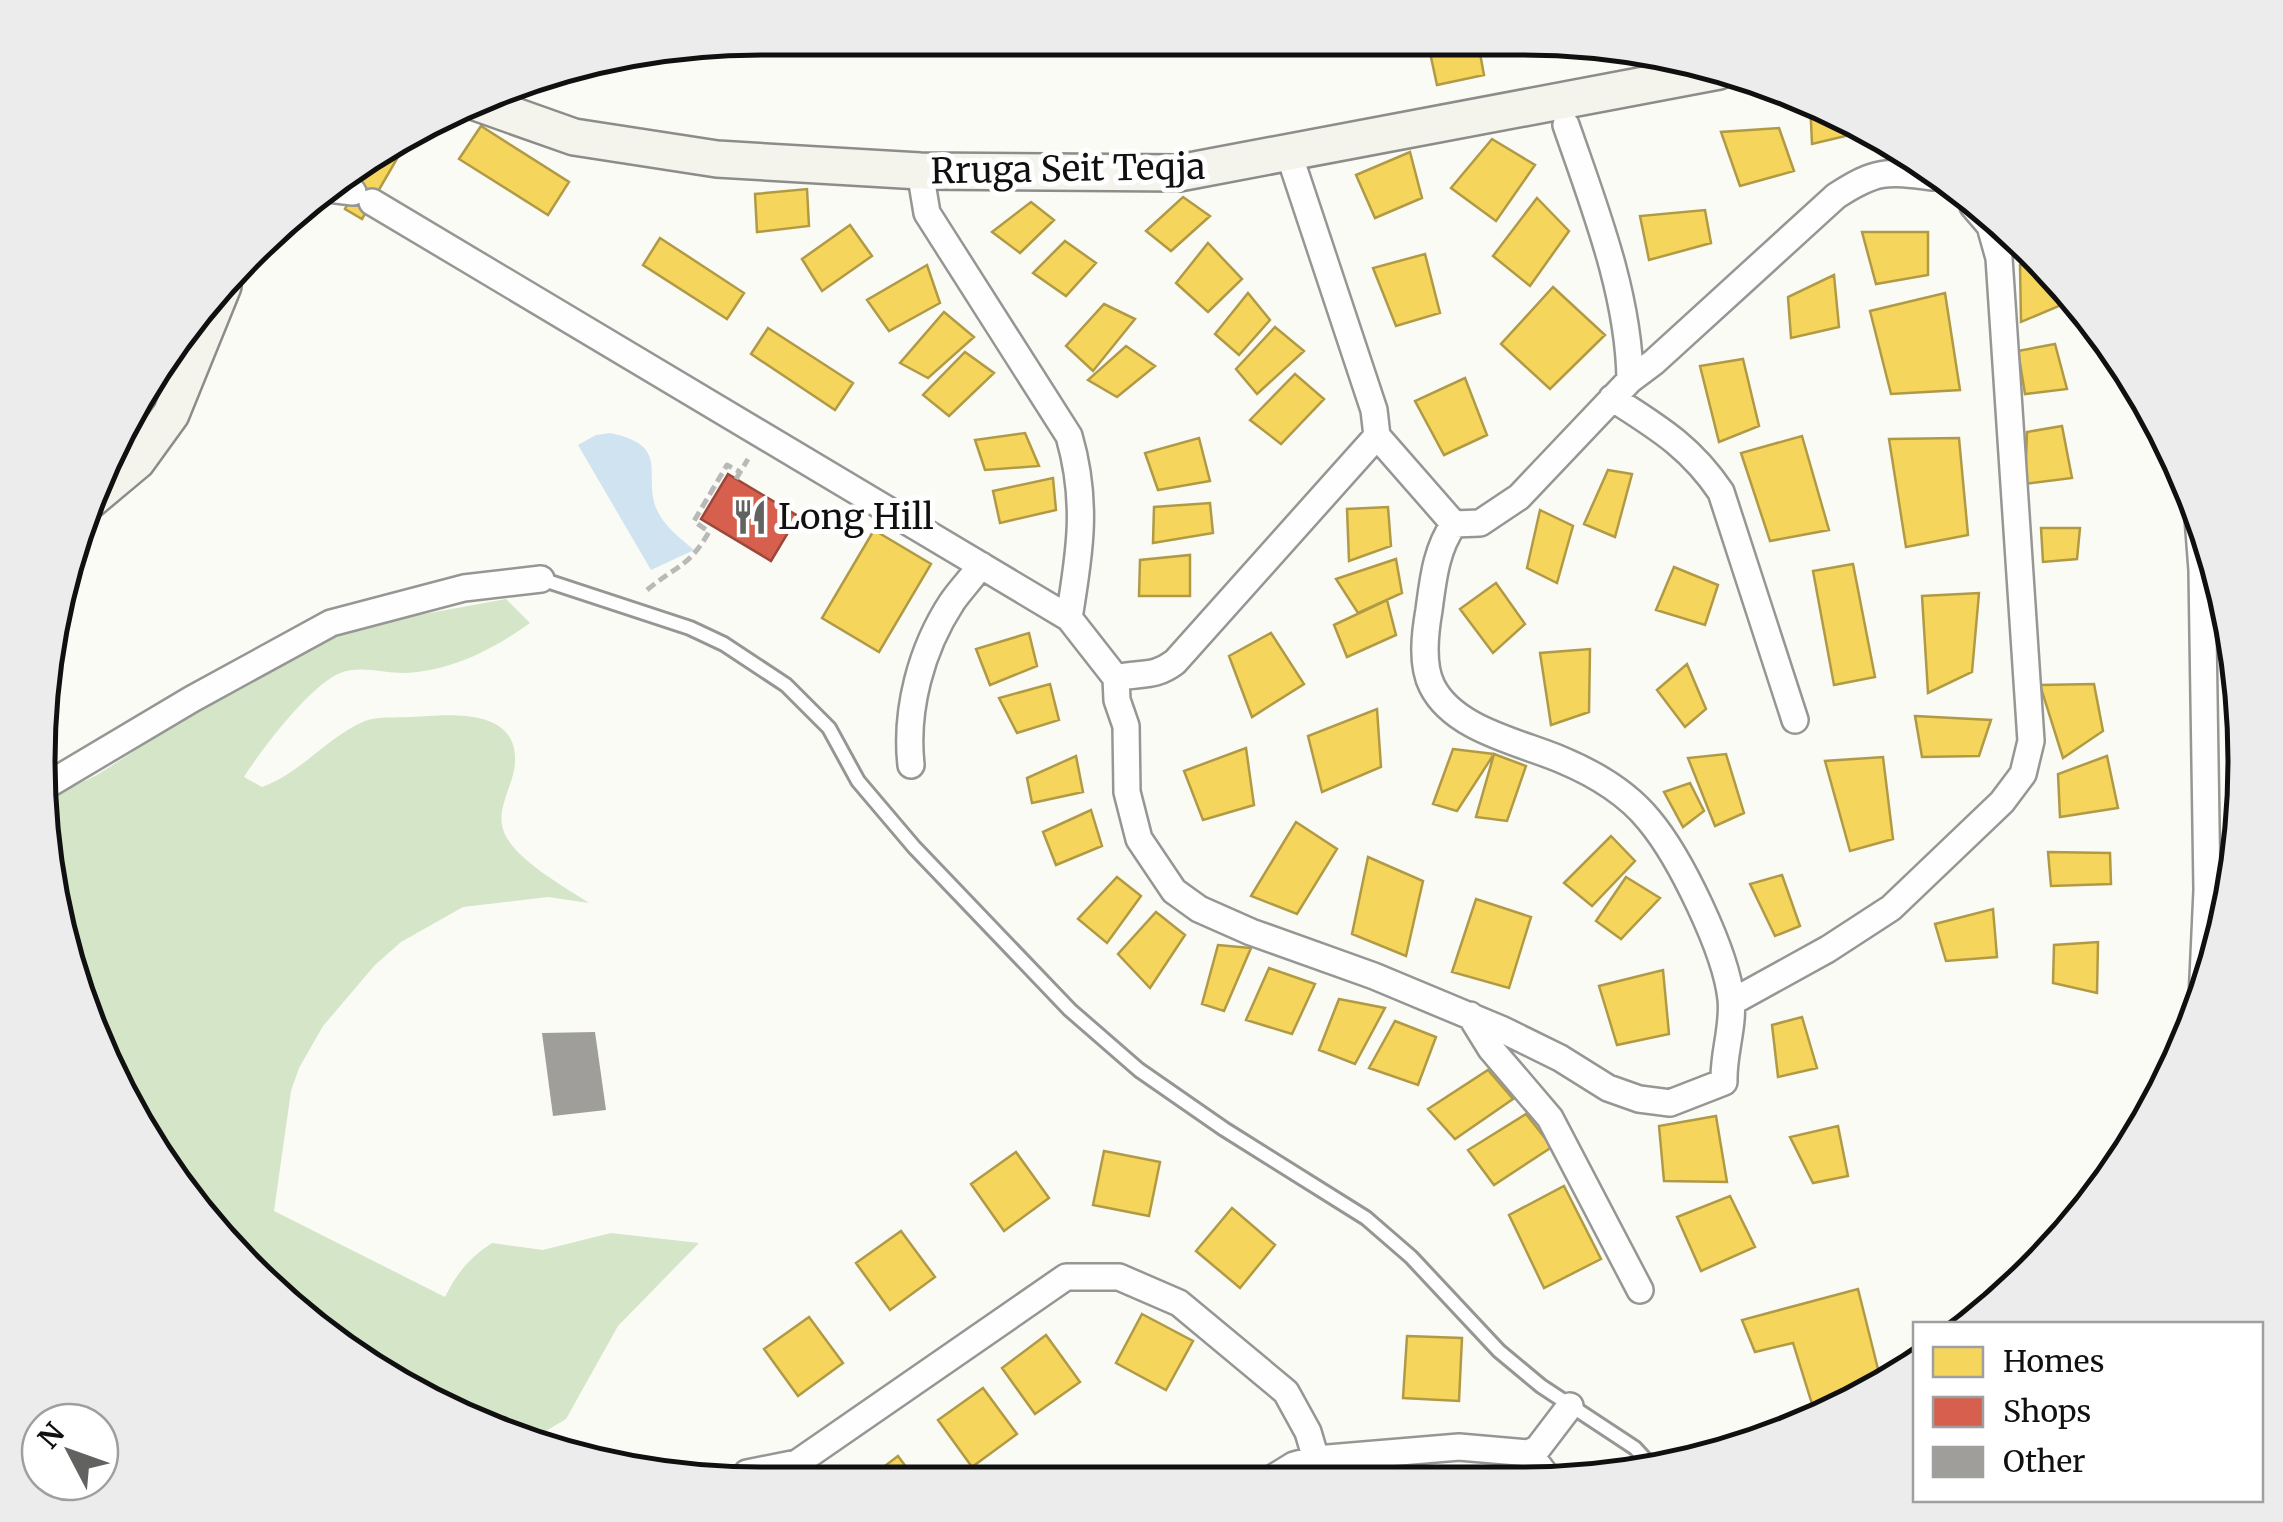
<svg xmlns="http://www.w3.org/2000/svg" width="2283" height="1522" font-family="Merriweather,serif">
  <rect width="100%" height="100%" fill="#fbfbf6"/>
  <path fill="#d4e5c8" d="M506 599 530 623C494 649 449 672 403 673 383 673 363 666 343 672 313 681 261 750 244 777L262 787C301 773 327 737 365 721 377 716 397 718 411 717 446 715 517 706 515 761 515 783 496 807 503 829 511 858 565 887 589 903L548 897 463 907 401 942 375 965 323 1026 299 1068 291 1091 274 1211 445 1297C457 1273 469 1258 492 1243L543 1250 611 1233 699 1243 618 1326 566 1419 531 1440 440 1410 250 1273 134 1122 52 903 45 800 97 775 179 722 337 636 381 622Z"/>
  <path fill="#d0e3f1" d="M610 433C672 446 642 474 657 510 664 526 681 539 694 550L651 570 578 445 596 435Z"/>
  <path fill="#f6d55c" stroke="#b19a45" stroke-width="2.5" d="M1429 48H1479L1484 75 1437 85Z
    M1429 48H1479L1484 75 1437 85Z
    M1810 101 1843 112 1854 121V134L1812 144Z
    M481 126 569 182 548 215 459 159Z
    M1779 128 1794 171 1740 186 1721 132Z
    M1492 139 1535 165 1496 221 1451 188Z
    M1410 152 1422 198 1375 218 1356 175Z
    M373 153 398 157 362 219 345 209Z
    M807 189 809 226 757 232 755 194Z
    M1183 197 1210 216 1171 251 1146 231Z
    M1537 198 1569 231 1530 286 1493 256Z
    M1031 202 1054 220 1020 253 992 232Z
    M1705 210 1711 243 1649 260 1640 216Z
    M850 225 872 256 822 291 802 259Z
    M1862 232H1928V275L1876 284Z
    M660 238 744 293 727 319 643 265Z
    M1065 241 1096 263 1066 296 1033 273Z
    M1208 243 1242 279 1208 312 1176 283Z
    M1425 254 1440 313 1396 326 1373 268Z
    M2041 259 2063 285 2066 303 2021 322 2020 265Z
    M927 265 940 303 889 331 867 300Z
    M1834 275 1839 327 1791 338 1788 297Z
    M1553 287 1605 335 1550 389 1501 344Z
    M1248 293 1270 320 1239 355 1215 334Z
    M1945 293 1960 390 1891 394 1870 311Z
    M1104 304 1135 319 1093 371 1066 346Z
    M944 312 974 337 928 378 900 363Z
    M1275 327 1304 351 1257 394 1236 369Z
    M768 328 853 383 835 410 751 354Z
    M2055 344 2067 389 2025 394 2018 351Z
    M1126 346 1155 366 1117 397 1088 380Z
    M965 352 994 373 949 416 923 395Z
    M1743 359 1759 426 1719 442 1700 366Z
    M1295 374 1324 399 1281 444 1250 420Z
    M1465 378 1487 435 1444 455 1415 401Z
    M2062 426 2072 478 2025 484 2027 432Z
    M1025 433 1039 466 985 470 975 440Z
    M1802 436 1829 530 1770 541 1741 453Z
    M1199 438 1210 481 1158 490 1145 453Z
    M1959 438 1968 535 1906 547 1889 439Z
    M1608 470 1632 474 1615 537 1584 524Z
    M1053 478 1056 510 1000 523 993 491Z
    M1210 503 1213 533 1153 543 1154 507Z
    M1388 507 1391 546 1349 561 1347 509Z
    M1540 510 1573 526 1557 583 1527 568Z
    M2041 528H2080L2077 559 2043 562Z
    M874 530 931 564 879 652 822 618Z
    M1190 555V596H1139L1140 560Z
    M1396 559 1402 593 1358 613 1336 579Z
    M1853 564 1875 677 1834 685 1813 571Z
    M1674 567 1718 585 1705 625 1656 610Z
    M1496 583 1525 624 1493 653 1460 609Z
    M1979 593 1972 672 1928 693 1922 596Z
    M1387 600 1396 635 1347 657 1334 625Z
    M1029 633 1037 666 990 685 976 649Z
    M1271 633 1304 684 1252 717 1229 656Z
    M1590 649 1589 712 1551 725 1540 653Z
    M1687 664 1706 709 1685 727 1657 690Z
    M1050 684 1059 720 1017 733 999 698Z
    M2094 684 2103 731 2063 758 2040 685Z
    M1377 709 1381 767 1322 792 1308 736Z
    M1915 716 1991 720 1979 756 1922 757Z
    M1246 748 1254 805 1203 820 1184 771Z
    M1453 749 1494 754 1457 811 1433 804Z
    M1494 754 1526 766 1507 821 1476 817Z
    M1726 754 1744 813 1715 826 1688 758Z
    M1076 756 1083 792 1032 803 1027 778Z
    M2107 756 2118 808 2060 817 2058 774Z
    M1883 757 1893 839 1850 851 1825 761Z
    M1690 783 1704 811 1683 827 1664 792Z
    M1091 810 1102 846 1056 865 1043 832Z
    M1296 822 1337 849 1297 914 1251 896Z
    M1611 836 1635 861 1592 906 1564 883Z
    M2048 852 2110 853 2111 884 2051 886Z
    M1368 857 1423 881 1406 956 1352 934Z
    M1782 875 1800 926 1775 936 1750 884Z
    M1117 877 1141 896 1107 943 1078 919Z
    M1626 877 1660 898 1621 939 1596 921Z
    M1476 899 1531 917 1509 988 1452 972Z
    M1993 909 1997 957 1946 961 1935 924Z
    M1156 912 1185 935 1150 988 1118 954Z
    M2098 942 2097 993 2053 983 2054 945Z
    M1218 945 1251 948 1224 1011 1202 1004Z
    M1269 968 1315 984 1292 1034 1246 1020Z
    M1663 970 1669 1034 1617 1045 1599 986Z
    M1339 999 1385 1008 1355 1064 1319 1050Z
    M1802 1017 1817 1068 1778 1077 1772 1025Z
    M1395 1021 1436 1037 1418 1085 1369 1068Z
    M1488 1070 1513 1099 1455 1139 1428 1109Z
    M1526 1114 1552 1147 1494 1185 1468 1150Z
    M1716 1116 1727 1182 1664 1181 1659 1126Z
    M1838 1126 1848 1176 1813 1183 1790 1137Z
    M1104 1151 1160 1162 1149 1216 1093 1205Z
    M1016 1152 1049 1198 1004 1231 971 1184Z
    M1564 1186 1601 1259 1544 1288 1509 1215Z
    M1730 1196 1755 1247 1701 1271 1677 1217Z
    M1232 1208 1275 1245 1240 1288 1196 1251Z
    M901 1231 935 1277 890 1310 856 1263Z
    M1858 1289 1882 1385 1817 1420 1793 1343 1755 1352 1742 1320Z
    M1858 1289 1882 1385 1817 1420 1793 1343 1755 1352 1742 1320Z
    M1142 1314 1193 1341 1166 1390 1116 1363Z
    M809 1317 843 1363 798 1396 764 1349Z
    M1046 1335 1080 1382 1035 1414 1002 1368Z
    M1407 1336 1462 1338 1459 1401 1403 1398Z
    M983 1388 1017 1434 972 1467 938 1420Z
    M898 1456 912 1475H873Z"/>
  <path fill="#d6604d" stroke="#9b483b" stroke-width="2.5" d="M728 474 798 516 771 561 701 519Z"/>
  <path fill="#9f9e9b" d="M595 1032 606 1110 553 1116 542 1033Z"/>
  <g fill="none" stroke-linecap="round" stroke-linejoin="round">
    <defs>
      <path id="service" d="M541 579 690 628 724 644 786 685 829 728 858 781 914 847 1070 1010 1139 1070 1224 1129 1366 1218 1411 1257 1499 1351 1541 1386 1635 1448 1656 1471"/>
      <path id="minor" d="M920 171 927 213 1069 436C1088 501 1080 552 1069 618
        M328 189 353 192
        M372 202 1069 618 1116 678 1117 700 1126 726 1127 792 1139 839 1174 891 1199 909 1251 932 1374 976 1501 1029 1560 1058 1608 1088 1639 1099 1670 1103 1724 1082C1723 1053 1734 1027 1731 999 1726 951 1680 857 1649 820 1627 793 1593 773 1562 760 1520 742 1454 730 1432 686 1421 664 1425 633 1429 610 1433 580 1436 549 1454 524L1377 436
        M1630 380 1654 362 1836 196C1876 170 1886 171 1933 177
        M1612 398C1657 427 1690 446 1721 492L1795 720
        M2197 505 2202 570 2207 890 2202 999
        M1454 524 1480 523 1519 497 1630 380C1629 294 1594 206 1566 125
        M1116 678C1141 672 1154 678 1175 662L1377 436 1374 410 1289 154
        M911 765C905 710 921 649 952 602 961 589 972 578 981 565
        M44 787 192 699 331 623 464 588 541 579
        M1732 1002 1828 949 1891 908 2002 802 2023 774 2031 741 1999 258 1990 226 1973 206
        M1470 1015 1491 1049 1550 1118 1640 1290
        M1529 1453 1551 1482
        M747 1473 797 1463 1066 1277H1119L1179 1303 1286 1392 1308 1432 1316 1459
        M1268 1481 1294 1465 1316 1459 1459 1447 1529 1453 1538 1448 1570 1406"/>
      <path id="secondary" d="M475 102 574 137 717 159 920 171 1179 173 1719 71
        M88 502 137 461 171 414 223 286"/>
    </defs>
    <use href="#service" stroke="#969694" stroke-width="18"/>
    <use href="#minor" stroke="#969694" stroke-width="30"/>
    <use href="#secondary" stroke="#8c8c8a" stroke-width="40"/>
    <path stroke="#b9b9b8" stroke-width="5" stroke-dasharray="10 5" stroke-linecap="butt" d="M736 479 748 459
      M647 590C677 565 688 568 709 532L694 521 727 465 740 472"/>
    <use href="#service" stroke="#fefefe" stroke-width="12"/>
    <use href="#minor" stroke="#fefefe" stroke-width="25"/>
    <use href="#secondary" stroke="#f4f4ec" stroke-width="35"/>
  </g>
  <defs>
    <symbol id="restaurant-bare" viewBox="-9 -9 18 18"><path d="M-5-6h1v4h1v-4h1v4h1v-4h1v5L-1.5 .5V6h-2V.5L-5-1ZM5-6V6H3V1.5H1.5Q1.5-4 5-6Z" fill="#626260" stroke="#fff" stroke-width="2.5" paint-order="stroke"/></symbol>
  </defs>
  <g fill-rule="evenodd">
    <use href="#restaurant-bare" x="725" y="492" width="50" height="50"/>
  </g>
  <g text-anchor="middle" stroke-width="10" stroke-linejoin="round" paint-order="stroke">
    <g font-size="35" fill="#101010" stroke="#fff">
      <text transform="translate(1068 169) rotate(-1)" y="12">Rruga Seit Teqja</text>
    </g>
    <g font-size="35" fill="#101010" stroke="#fff" text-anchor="start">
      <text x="778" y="529">Long Hill</text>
    </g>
  </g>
  <path d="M0 0H2283V1522H0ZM761 55H1522A706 706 0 0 1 2228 761V761A706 706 0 0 1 1522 1467H761A706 706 0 0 1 55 761V761A706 706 0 0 1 761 55Z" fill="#ececec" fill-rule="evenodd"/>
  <path fill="none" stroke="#101010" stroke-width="5" d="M761 55H1522A706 706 0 0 1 2228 761V761A706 706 0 0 1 1522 1467H761A706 706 0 0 1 55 761V761A706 706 0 0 1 761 55Z"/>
  <rect x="1913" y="1322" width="350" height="180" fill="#ffffff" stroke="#9f9f9f" stroke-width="2.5"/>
  <rect x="1933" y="1347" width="50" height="30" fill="#f6d55c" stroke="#9f9f9f" stroke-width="2.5"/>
  <text x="2003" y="1372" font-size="30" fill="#101010">Homes</text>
  <rect x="1933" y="1397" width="50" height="30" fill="#d6604d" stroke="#9f9f9f" stroke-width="2.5"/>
  <text x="2003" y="1422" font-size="30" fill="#101010">Shops</text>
  <rect x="1933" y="1447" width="50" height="30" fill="#9f9e9b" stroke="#9f9f9f" stroke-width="2.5"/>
  <text x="2003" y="1472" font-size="30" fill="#101010">Other</text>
  <g transform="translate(70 1452) rotate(311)"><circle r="48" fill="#ffffff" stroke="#9f9f9f" stroke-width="2.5"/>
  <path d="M0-8L18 38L0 25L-18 38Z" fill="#626260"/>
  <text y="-15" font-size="28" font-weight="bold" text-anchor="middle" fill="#101010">N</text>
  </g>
</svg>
